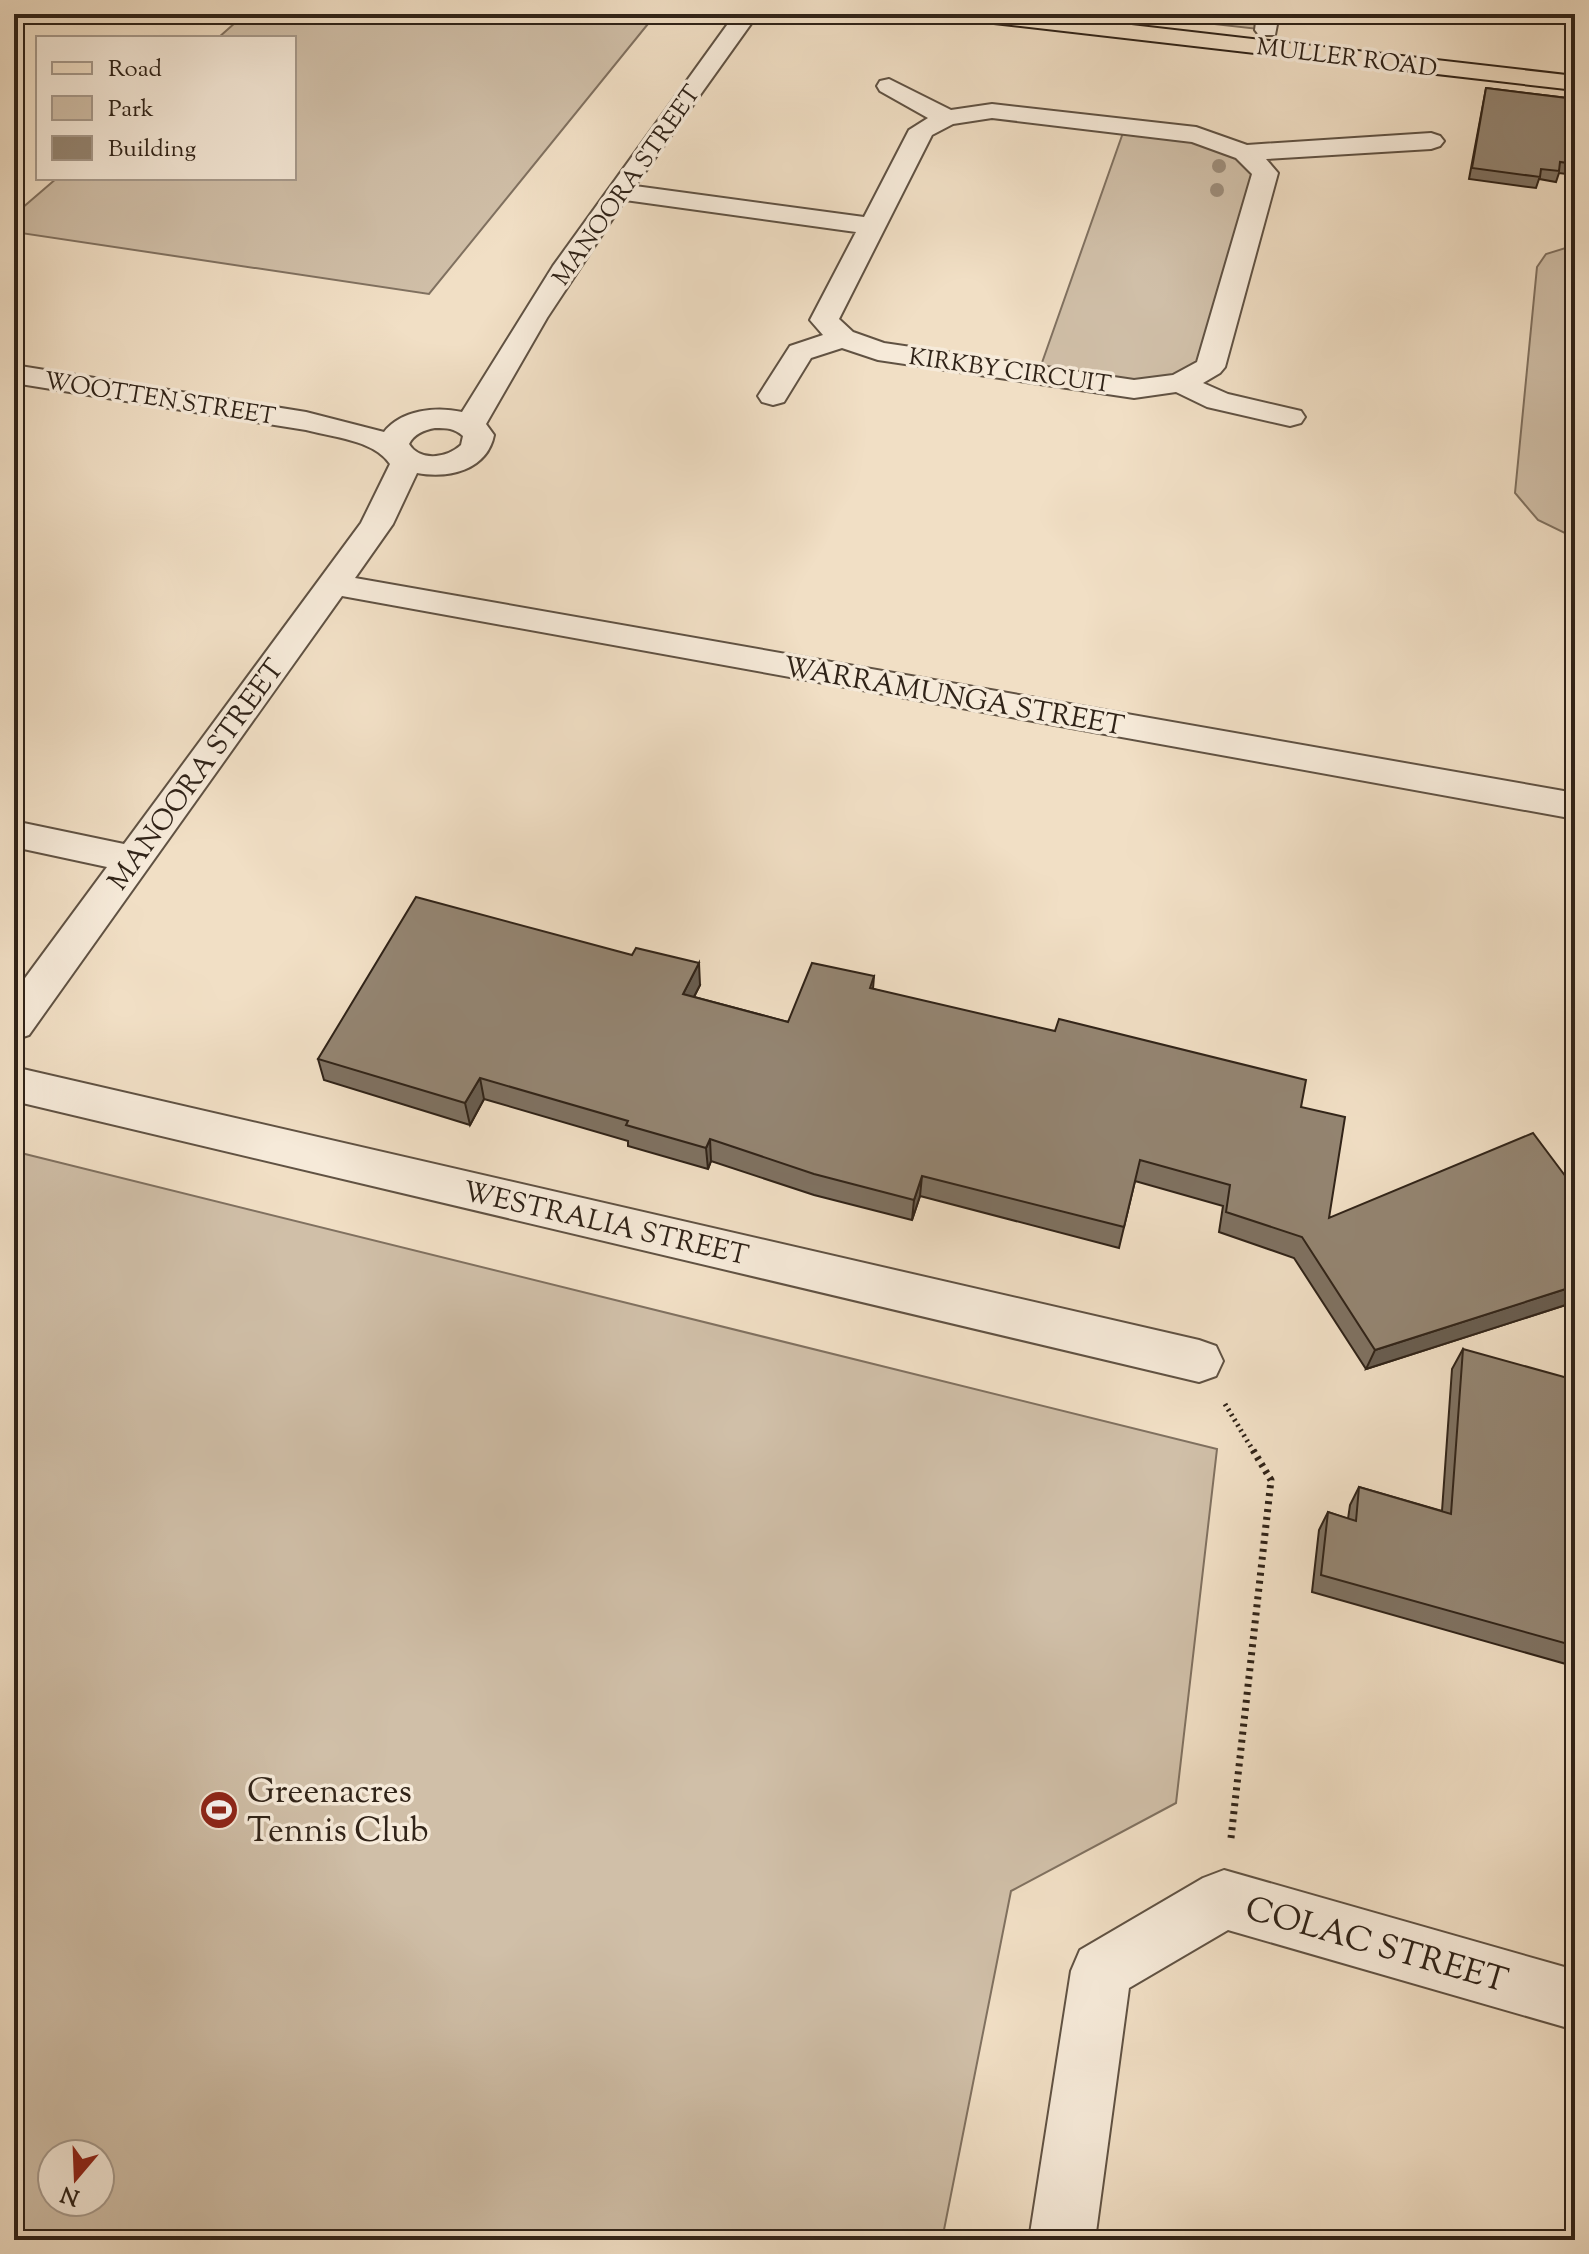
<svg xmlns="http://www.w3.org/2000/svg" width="1589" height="2254" font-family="'Sorts Mill Goudy',serif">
  <rect width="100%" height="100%" fill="#f1dfc5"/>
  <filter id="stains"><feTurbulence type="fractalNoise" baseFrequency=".0025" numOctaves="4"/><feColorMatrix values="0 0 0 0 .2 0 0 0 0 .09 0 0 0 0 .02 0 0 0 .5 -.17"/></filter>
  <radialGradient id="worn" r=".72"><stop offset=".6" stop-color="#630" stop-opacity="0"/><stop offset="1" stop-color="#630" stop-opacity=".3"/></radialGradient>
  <path fill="#d0bfa8" stroke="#807160" stroke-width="2" fill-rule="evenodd" d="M245 14H608L652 19 429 294 14 232V215L57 178H294V38H218Z
    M1125 14H1268L1267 30Z
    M1125 127 1196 135 1265 173 1210 367 1180 383 1038 374Z
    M1575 245V538L1538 520 1515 493 1537 267 1546 254Z
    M21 1153 1217 1449 1176 1803 1011 1891 942 2240H14V1163ZM100 2154V2202H52V2154Z"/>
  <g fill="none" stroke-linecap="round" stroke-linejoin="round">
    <defs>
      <path id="minor" d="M735 14H758L635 186 864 217 909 130 928 118 880 91 877 86 880 81 889 79 951 110 992 104 1196 127 1247 145 1431 133 1440 136 1444 141 1440 146 1431 149 1266 159 1278 173 1225 367 1220 373 1203 383 1228 394 1301 411 1305 417 1301 423 1290 426 1207 407 1176 392 1134 398 878 360 842 348 811 358 784 402 773 405 762 402 758 396 790 346 823 335 810 320 856 232 625 200 547 318 486 424 494 435C487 470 449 479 417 473L393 524 355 578 1575 793V819L342 596 29 1035 14 1040V993L107 867 14 847V821L124 844 361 523 390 464C374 440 332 437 306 430L14 383V365L306 412 384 432C401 410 436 406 462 412L553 266ZM992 118 1192 142 1236 158 1252 174 1197 362 1173 375 1134 380 884 343 853 332 839 319 932 135 953 124ZM435 428C447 428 454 428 463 436L461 445C447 458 420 462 409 444 414 434 424 430 435 428Z
        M1257 14H1279L1275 35H1259L1255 30Z
        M14 1067 1199 1340 1216 1346 1223 1361 1216 1376 1199 1382 14 1101Z
        M1224 1870 1575 1970V2030L1228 1930 1129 1988 1095 2240H1029L1071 1971 1080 1950 1203 1878Z"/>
      <path id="major" d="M965 14H1036L1575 76V90L976 21 968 19Z"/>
    </defs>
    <use href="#minor" stroke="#605243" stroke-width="4"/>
    <use href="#major" stroke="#302318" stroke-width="4"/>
    <path stroke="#302318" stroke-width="5" stroke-dasharray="2 4" stroke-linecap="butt" d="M1225 1404 1254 1452"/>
    <path stroke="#302318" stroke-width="7" stroke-dasharray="3 5" stroke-linecap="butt" d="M1231 1838 1271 1480 1253 1450"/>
    <use href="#minor" fill="#f6ead9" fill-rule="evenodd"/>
    <use href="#major" fill="#f1dfc5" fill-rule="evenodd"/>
  </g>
  <g fill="#9d8d7a">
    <circle cx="1219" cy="166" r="7"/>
    <circle cx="1217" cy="190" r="7"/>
  </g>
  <path fill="#7f7262" stroke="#302318" stroke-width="2" d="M1486 88 1575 99V175L1559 173 1556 182 1539 179 1536 188 1469 179Z
    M632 955 700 985 694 997 788 1022 874 976 873 989 1301 1107 1329 1218 1575 1189V1302L1366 1369 1294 1258 1219 1232 1223 1206 1135 1181 1119 1248 920 1196 912 1220 814 1195 711 1161 708 1169 628 1146V1141L484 1099 470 1125 324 1080 318 1059Z
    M1463 1349 1571 1562 1575 1563V1663L1573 1666 1312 1592 1319 1530 1328 1512 1348 1519 1350 1505 1359 1487 1442 1511 1452 1369Z"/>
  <path fill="#685d50" stroke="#302318" stroke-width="2" d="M699 963 700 985 684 1016 683 994Z
    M480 1078 484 1099 470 1125 465 1103Z
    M710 1139 711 1161 708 1169 706 1148Z
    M922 1176 920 1196 912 1220 914 1200Z
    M1575 1286V1302L1366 1369 1375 1350Z"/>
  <path fill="#948572" stroke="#302318" stroke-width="2" d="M1486 88 1575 99V164L1560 162 1559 171 1541 169 1540 177 1472 168Z
    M416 897 632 955 636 948 699 963 683 994 788 1022 812 963 874 976 870 988 1055 1031 1059 1019 1306 1080 1301 1107 1345 1117 1329 1218 1533 1133 1575 1189V1286L1375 1350 1302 1237 1226 1212 1230 1185 1140 1160 1124 1227 922 1176 914 1200 814 1174 710 1139 706 1148 626 1125 628 1121 480 1078 465 1103 318 1059Z
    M1463 1349 1575 1380V1458L1571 1562 1575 1563V1646L1321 1575 1328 1512 1356 1521 1359 1487 1451 1514Z"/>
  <defs>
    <symbol id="stadium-disc" viewBox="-11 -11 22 22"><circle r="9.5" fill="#8f2418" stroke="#f6ead9"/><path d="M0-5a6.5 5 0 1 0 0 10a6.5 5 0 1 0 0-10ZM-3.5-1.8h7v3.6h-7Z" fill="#fff"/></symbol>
  </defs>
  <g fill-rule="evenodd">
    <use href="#stadium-disc" x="197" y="1788" width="44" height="44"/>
  </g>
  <g text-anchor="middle" stroke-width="7" stroke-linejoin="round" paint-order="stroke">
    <g font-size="24" fill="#302318" stroke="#f6ead9">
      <text transform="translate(1347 57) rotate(7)" y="8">MULLER ROAD</text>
      <text transform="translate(626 185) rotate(-55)" y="8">MANOORA STREET</text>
      <text transform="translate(1010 370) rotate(8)" y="8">KIRKBY CIRCUIT</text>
      <text transform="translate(160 398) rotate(9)" y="8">WOOTTEN STREET</text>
    </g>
    <g font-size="28" fill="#302318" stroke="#f6ead9">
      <text transform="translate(954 695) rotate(10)" y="10">WARRAMUNGA STREET</text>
      <text transform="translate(195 774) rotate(-54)" y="10">MANOORA STREET</text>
      <text transform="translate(606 1222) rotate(13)" y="10">WESTRALIA STREET</text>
    </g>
    <g font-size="34" fill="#302318" stroke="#f6ead9" text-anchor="start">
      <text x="247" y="1802">Greenacres<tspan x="247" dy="39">Tennis Club</tspan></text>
    </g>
    <g font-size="34" fill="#302318" stroke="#f6ead9">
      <text transform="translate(1377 1943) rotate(16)" y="12">COLAC STREET</text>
    </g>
  </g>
  <rect width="1589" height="2254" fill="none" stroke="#f1dfc5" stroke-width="48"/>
  <rect x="16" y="16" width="1557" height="2222" fill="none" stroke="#302318" stroke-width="4"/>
  <rect x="24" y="24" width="1541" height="2206" fill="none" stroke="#302318" stroke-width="2"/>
  <rect x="36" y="36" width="260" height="144" fill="#f6ead9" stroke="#a79a8c" stroke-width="2"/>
  <rect x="52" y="62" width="40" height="12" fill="#f1dfc5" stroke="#a79a8c" stroke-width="2"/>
  <text x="108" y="76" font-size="24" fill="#302318">Road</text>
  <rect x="52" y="96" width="40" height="24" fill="#d0bfa8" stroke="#a79a8c" stroke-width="2"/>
  <text x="108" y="116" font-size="24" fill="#302318">Park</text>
  <rect x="52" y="136" width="40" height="24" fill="#948572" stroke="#a79a8c" stroke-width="2"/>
  <text x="108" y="156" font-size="24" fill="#302318">Building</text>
  <g transform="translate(76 2178) rotate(199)"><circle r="38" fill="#f6ead9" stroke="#a79a8c" stroke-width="2"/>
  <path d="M0-6L14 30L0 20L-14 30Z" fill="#8f2418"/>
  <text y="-12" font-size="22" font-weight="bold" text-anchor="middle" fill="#302318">N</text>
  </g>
  <rect width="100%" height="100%" filter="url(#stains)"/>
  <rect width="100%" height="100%" fill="url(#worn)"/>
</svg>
